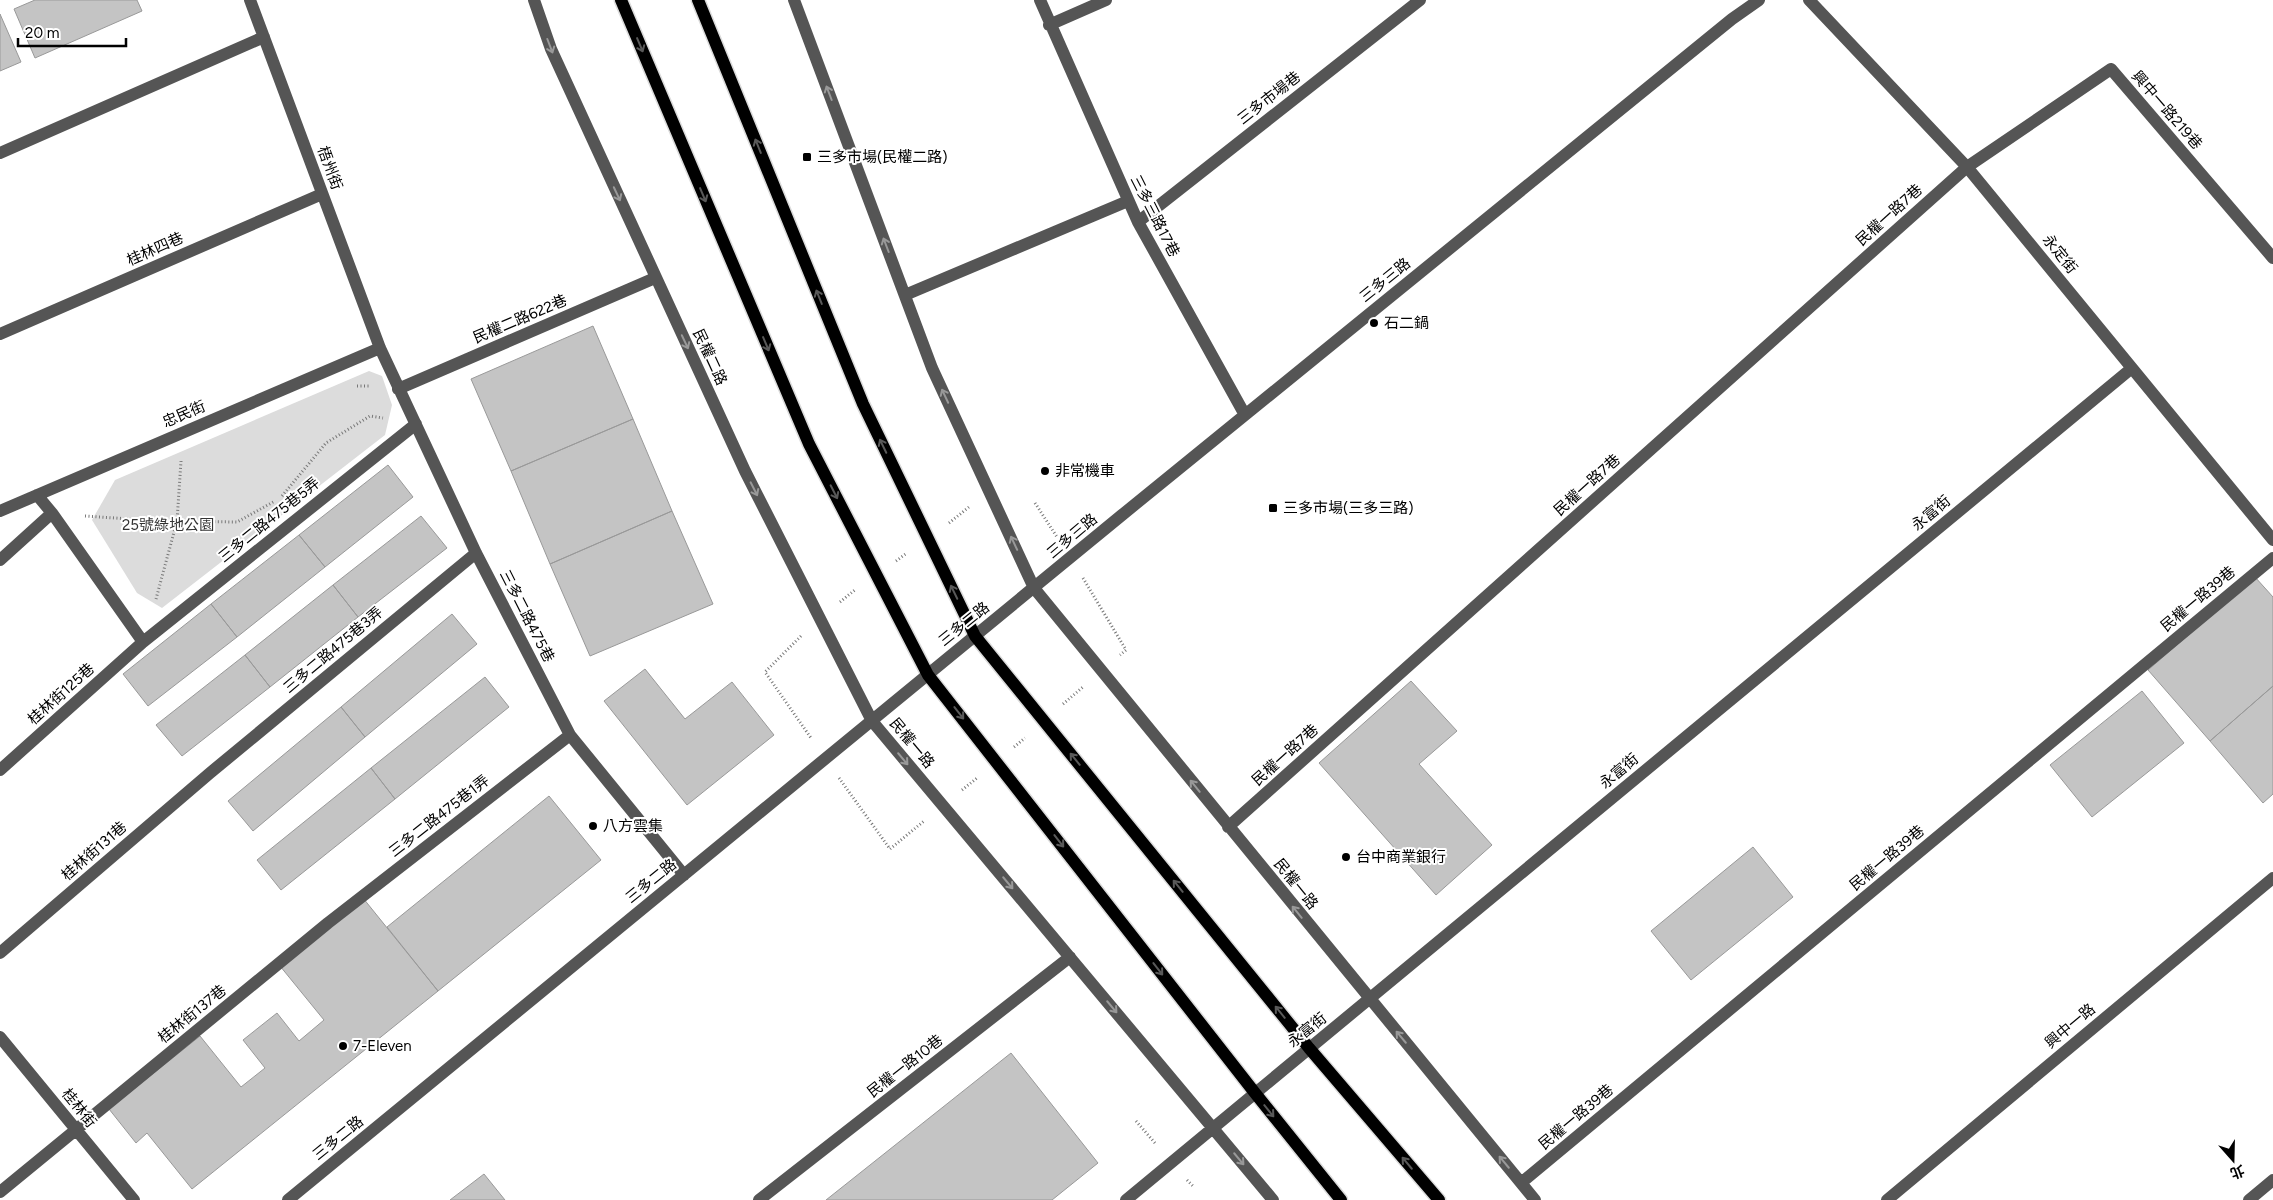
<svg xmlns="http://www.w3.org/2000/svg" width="2273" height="1200" font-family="Figtree,'Noto Sans TC',sans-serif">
  <rect width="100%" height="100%" fill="#fff"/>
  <path fill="#dcdcdc" d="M369 371 382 376 392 405 385 435 162 608 137 593 92 520 115 480Z"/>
  <path fill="#c4c4c4" stroke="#999" d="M35 0H137L142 11 35 58 14 9Z
    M0 14 21 62 0 71Z
    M593 326 633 419 511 471 471 379Z
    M633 419 672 511 550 564 511 471Z
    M388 465 413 497 325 567 299 535Z
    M672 511 713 604 590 656 550 564Z
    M421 516 447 548 358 617 333 585Z
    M299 535 325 567 237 637 211 604Z
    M2255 577 2273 597V686L2210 741 2148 670Z
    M333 585 358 617 270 687 245 655Z
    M211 604 237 637 148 706 123 674Z
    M452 614 477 644 365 737 341 707Z
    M245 655 270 687 182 756 156 725Z
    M645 669 685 719 732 682 774 735 687 805 604 701Z
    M485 677 509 707 395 799 371 768Z
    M1411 681 1457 731 1419 764 1492 845 1436 895 1319 763Z
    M2273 686V794L2263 803 2210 741Z
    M2142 691 2184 743 2092 817 2050 765Z
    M341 707 365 737 253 831 228 801Z
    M371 768 395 799 281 890 257 860Z
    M549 796 601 860 438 991 387 927Z
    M1753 847 1793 897 1691 980 1651 931Z
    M363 898 438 991 192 1189 147 1133 136 1143 109 1109 200 1036 241 1087 265 1068 243 1040 277 1013 299 1041 324 1020 280 966Z
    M1011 1053 1098 1163 1052 1200H826Z
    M484 1174 505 1200H450Z"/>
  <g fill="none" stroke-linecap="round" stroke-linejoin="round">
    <defs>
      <path id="major" d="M621 0 809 444 928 675 1255 1093 1341 1200
        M698 0 863 404 975 636 1309 1048 1439 1200"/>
    </defs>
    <use href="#major" stroke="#dbdbdb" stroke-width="15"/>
    <path stroke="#777" stroke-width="3" stroke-dasharray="1 2.5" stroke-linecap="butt" d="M357 386H371
      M282 496 326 443 370 416 383 418
      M1035 503 1057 537
      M85 516 160 521 237 522 275 501
      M949 523 969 507
      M896 561 907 553
      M1083 578 1126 650 1120 655
      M156 599 177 521 181 461
      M840 602 856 589
      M801 636 765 672 811 738
      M1063 704 1083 687
      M1014 747 1025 738
      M839 778 890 849 924 821
      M962 790 977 778
      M1136 1121 1155 1143
      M1187 1180 1194 1187"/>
    <path stroke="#555" stroke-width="12" d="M250 0 380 348 476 553 570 735 684 875
      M534 0 551 49 745 471 872 721 1273 1200
      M794 0 932 368 1034 588 1535 1200
      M1040 0 1138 222 1245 415
      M1809 0 1967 167 2273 540
      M1049 25 1106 0
      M0 153 264 37
      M1138 222 1420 0
      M905 295 1128 201
      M0 334 322 194
      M398 389 655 278
      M37 495 52 513 143 642
      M0 511 380 348
      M0 560 52 513
      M0 770 143 642 416 424
      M1228 827 1967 167 2111 69 2273 258
      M0 953 210 773 476 553
      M0 1037 134 1200
      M1521 1183 2273 558
      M0 1192 328 923 570 735
      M288 1200 1122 515 1732 19 1759 0
      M759 1200 1070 957
      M1126 1200 2132 368
      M1887 1200 2273 878
      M2249 1200 2273 1180"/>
    <use href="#major" stroke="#000" stroke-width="12"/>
  </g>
  <defs><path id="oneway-shaft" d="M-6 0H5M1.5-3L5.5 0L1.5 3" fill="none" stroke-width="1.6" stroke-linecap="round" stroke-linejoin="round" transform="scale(1.25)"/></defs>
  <g stroke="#595959">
    <use href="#oneway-shaft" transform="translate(640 45) rotate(67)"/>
    <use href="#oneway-shaft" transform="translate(758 146) rotate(-112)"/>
    <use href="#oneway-shaft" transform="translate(703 195) rotate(67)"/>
    <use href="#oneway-shaft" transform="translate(819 297) rotate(-112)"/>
    <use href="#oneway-shaft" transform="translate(766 344) rotate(67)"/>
    <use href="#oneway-shaft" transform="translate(883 446) rotate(-116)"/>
    <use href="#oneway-shaft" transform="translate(834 492) rotate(63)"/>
    <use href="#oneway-shaft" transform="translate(954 592) rotate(-116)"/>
    <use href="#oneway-shaft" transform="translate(959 713) rotate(52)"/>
    <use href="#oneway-shaft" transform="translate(1075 759) rotate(-129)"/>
    <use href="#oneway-shaft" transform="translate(1059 841) rotate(52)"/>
    <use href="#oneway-shaft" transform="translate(1178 886) rotate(-129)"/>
    <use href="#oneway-shaft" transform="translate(1158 969) rotate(52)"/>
    <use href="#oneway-shaft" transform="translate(1280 1012) rotate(-129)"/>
    <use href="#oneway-shaft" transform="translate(1269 1111) rotate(51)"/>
    <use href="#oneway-shaft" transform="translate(1407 1163) rotate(-130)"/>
  </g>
  <g stroke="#999">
    <use href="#oneway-shaft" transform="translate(550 46) rotate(69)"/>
    <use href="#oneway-shaft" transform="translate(829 93) rotate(-111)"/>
    <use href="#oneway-shaft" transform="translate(617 194) rotate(65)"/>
    <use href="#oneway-shaft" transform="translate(886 245) rotate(-111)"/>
    <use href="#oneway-shaft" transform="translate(685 342) rotate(65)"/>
    <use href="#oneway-shaft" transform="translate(945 396) rotate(-115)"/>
    <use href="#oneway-shaft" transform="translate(754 489) rotate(63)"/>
    <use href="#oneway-shaft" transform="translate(1014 543) rotate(-115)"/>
    <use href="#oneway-shaft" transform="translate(903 759) rotate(50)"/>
    <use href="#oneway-shaft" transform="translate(1195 786) rotate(-129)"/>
    <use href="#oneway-shaft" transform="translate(1008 883) rotate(50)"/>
    <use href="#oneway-shaft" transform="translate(1297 912) rotate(-129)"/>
    <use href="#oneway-shaft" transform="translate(1112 1007) rotate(50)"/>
    <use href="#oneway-shaft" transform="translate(1401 1037) rotate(-130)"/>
    <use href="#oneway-shaft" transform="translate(1239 1159) rotate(50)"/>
    <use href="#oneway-shaft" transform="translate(1504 1162) rotate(-130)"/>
  </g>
  <g fill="#000" stroke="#fff" stroke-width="2">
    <rect x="802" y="152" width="10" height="10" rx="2.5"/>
    <circle cx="1374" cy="323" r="5"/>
    <circle cx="1045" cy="471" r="5"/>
    <rect x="1268" y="503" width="10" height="10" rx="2.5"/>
    <circle cx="593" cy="826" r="5"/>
    <circle cx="1346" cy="857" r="5"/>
    <circle cx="343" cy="1046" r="5"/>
  </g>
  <g text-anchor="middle" stroke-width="4" stroke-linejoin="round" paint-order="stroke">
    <g font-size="15" fill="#000" stroke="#fff">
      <text transform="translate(1269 98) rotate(-38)" y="5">三多市場巷</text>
      <text transform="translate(2167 110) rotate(49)" y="5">興中一路219巷</text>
      <text transform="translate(330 168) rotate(70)" y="5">梧州街</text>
      <text transform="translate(1889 215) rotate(-42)" y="5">民權一路7巷</text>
      <text transform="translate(1155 216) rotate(63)" y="5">三多三路17巷</text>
      <text transform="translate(155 249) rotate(-24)" y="5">桂林四巷</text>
      <text transform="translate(2060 254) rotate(51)" y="5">永定街</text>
      <text transform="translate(1385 280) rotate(-39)" y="5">三多三路</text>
      <text transform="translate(520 319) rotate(-23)" y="5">民權二路622巷</text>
      <text transform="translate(710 357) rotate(65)" y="5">民權二路</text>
      <text transform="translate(184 414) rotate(-23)" y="5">忠民街</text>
      <text transform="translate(1587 485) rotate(-42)" y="5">民權一路7巷</text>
      <text transform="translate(1931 513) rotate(-40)" y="5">永富街</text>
      <text transform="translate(269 520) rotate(-39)" y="5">三多二路475巷5弄</text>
      <text transform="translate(1072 536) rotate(-40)" y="5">三多三路</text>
      <text transform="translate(2198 599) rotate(-40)" y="5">民權一路39巷</text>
      <text transform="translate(527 616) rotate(63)" y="5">三多二路475巷</text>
      <text transform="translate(964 624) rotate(-39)" y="5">三多二路</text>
      <text transform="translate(333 650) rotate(-40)" y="5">三多二路475巷3弄</text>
      <text transform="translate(61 694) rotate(-42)" y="5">桂林街125巷</text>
      <text transform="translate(912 743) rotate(50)" y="5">民權一路</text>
      <text transform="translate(1285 755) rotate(-42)" y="5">民權一路7巷</text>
      <text transform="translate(1619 771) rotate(-40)" y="5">永富街</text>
      <text transform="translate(439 816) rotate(-38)" y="5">三多二路475巷1弄</text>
      <text transform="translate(94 851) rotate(-41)" y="5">桂林街131巷</text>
      <text transform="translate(1887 858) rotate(-40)" y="5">民權一路39巷</text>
      <text transform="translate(651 881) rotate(-39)" y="5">三多二路</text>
      <text transform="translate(1296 884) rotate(51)" y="5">民權一路</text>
      <text transform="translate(192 1014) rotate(-39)" y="5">桂林街137巷</text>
      <text transform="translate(2070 1026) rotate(-40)" y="5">興中一路</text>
      <text transform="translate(1307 1030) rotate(-39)" y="5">永富街</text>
      <text transform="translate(905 1066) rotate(-38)" y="5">民權一路10巷</text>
      <text transform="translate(79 1108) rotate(51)" y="5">桂林街</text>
      <text transform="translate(1576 1117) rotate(-40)" y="5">民權一路39巷</text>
      <text transform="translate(338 1138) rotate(-39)" y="5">三多二路</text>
    </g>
    <g font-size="15" fill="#000" stroke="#fff" text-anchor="start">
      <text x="817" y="162">三多市場(民權二路)</text>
      <text x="1384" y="328">石二鍋</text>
      <text x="1055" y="476">非常機車</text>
      <text x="1283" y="513">三多市場(三多三路)</text>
      <text x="603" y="831">八方雲集</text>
      <text x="1356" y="862">台中商業銀行</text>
      <text x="353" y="1051">7-Eleven</text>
    </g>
    <g font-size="15" fill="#333" stroke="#fff">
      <text x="168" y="530">25號綠地公園</text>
    </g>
  </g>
  <g transform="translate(2233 1160) rotate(160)" stroke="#ffffff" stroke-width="4" paint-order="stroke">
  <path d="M0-4L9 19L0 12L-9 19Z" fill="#000000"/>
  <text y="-8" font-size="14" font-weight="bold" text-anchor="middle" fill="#000000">北</text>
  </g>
  <path d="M18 38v8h108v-8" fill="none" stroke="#000000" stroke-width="2.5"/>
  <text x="25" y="38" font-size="15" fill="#000000" stroke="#ffffff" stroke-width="4" paint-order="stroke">20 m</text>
</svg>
